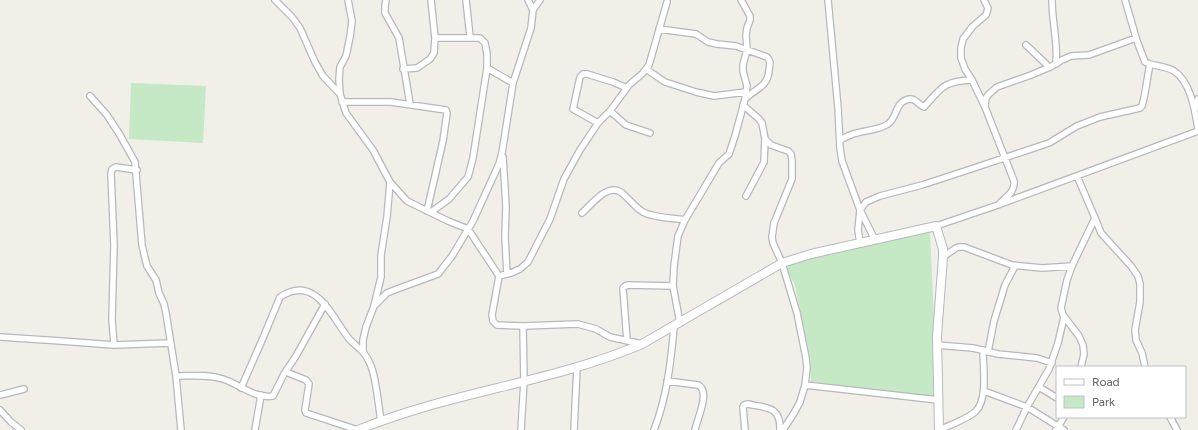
<svg xmlns="http://www.w3.org/2000/svg" width="1198" height="430" font-family="Figtree,sans-serif">
  <rect width="100%" height="100%" fill="#f1efe8"/>
  <path fill="#c5e8c5" d="M131 83 206 86 203 143 129 139Z
    M930 232 934 319 933 396 811 382V361L795 285 787 269 788 265 822 255Z"/>
  <g fill="none" stroke-linecap="round" stroke-linejoin="round">
    <defs>
      <path id="street" d="M275 0 292 17 300 28 315 62 323 76 340 94
        M348 0 352 21 350 37 346 56 340 67 339 79 340 94 346 113 373 150 390 182 387 217 381 255V277L374 306 366 327 363 340V352
        M386 0 385 6V13L399 38 410 104
        M466 0 470 37
        M528 0 533 10
        M828 0 838 108 840 148 842 161 860 210 875 240
        M984 0 988 8 987 12 986 15 973 26 963 39 961 48V58L965 69 972 80 985 107 1014 181C1015 192 1007 196 1000 203
        M1052 0C1052 22 1058 42 1056 64
        M659 29 696 34 708 42 717 44 736 46 767 57C771 61 770 65 769 70 768 87 756 88 745 99
        M1026 45 1046 64 1048 68
        M1150 64C1157 66 1168 67 1174 71 1191 82 1195 111 1198 129
        M487 68 513 83
        M403 69 417 68 430 59 434 53 435 38 431 0
        M646 69 665 82 696 92 714 96 746 92
        M90 96 107 115 120 135 135 162 142 245 145 258 147 266 156 280 159 293 164 304 166 313 176 376 181 430
        M342 102H391L446 110 447 113 443 141 427 211
        M743 105 759 119 762 123 765 139 771 145 788 151 791 154 792 161V179L774 223 772 237 773 243 782 263 797 313 806 358 807 368 805 385 800 402 794 413 783 430
        M985 105 986 98 989 94 997 87 1031 75 1050 67 1062 60 1071 56 1089 55 1136 38
        M1195 110 1198 99
        M610 111 626 125 650 133
        M598 123 573 109 580 77 583 74H587L613 82 627 88
        M840 140C846 137 851 134 857 133 867 130 879 130 888 124 897 118 895 104 906 100 915 96 918 105 924 107 942 87 944 81 972 80
        M503 157 506 207 505 237 507 274
        M1077 176 1095 218 1072 266 1067 280 1061 308 1063 315 1079 336 1083 345 1084 354 1081 367
        M390 182 407 201 448 221 468 229 499 276
        M746 196 764 162 765 139
        M431 212 449 199 468 177 473 158 487 68V54L485 43 480 38H435
        M582 213C592 204 608 182 622 193 629 199 635 207 643 212 654 218 673 218 685 220
        M1095 218 1101 233 1131 266 1138 276 1140 284V302L1135 330 1136 340 1142 353 1145 367
        M936 226 998 205 1198 131
        M860 243 858 230 860 210 866 202 880 196 922 185 974 168 1049 143 1077 126 1100 117 1140 108 1142 106C1146 92 1147 78 1150 64L1145 62 1137 41 1125 0
        M943 257 956 248 959 247H964L1012 265 1042 268 1072 266
        M374 306 387 293 397 289 438 274 452 256 473 221 499 164 502 153 513 83 531 28 533 10 540 0
        M680 323 673 286 674 266 678 236 685 220 719 163 729 154 735 136 745 99 747 86 743 71V65L747 49 746 35 747 28 750 20V16L741 0
        M523 326 578 324 596 329 610 337 642 344
        M0 337 61 341 114 345 170 343
        M627 341 623 288 625 286 629 285 673 286
        M114 345 112 319 114 245 111 174 112 169 116 167 137 170
        M937 345 973 348 998 354 1037 358 1052 363
        M988 352 994 321 1005 285 1015 266
        M286 372 306 380 309 384 305 410 306 413 358 430
        M176 376C191 376 208 374 223 379 239 384 255 399 273 396L284 374 296 356 325 304
        M667 381 698 385C711 391 697 419 695 430
        M805 385 938 400
        M1039 387 1057 398
        M241 388 263 338 280 297C316 273 332 318 350 340 354 344 358 347 362 351 366 355 369 361 371 366 377 382 378 404 381 421
        M984 391 1027 407 1064 430
        M0 395 24 389
        M0 410 11 422 21 430
        M1170 417 1177 430
        M255 430 261 395
        M521 430 524 381 523 326 497 325 493 321 492 315 499 276 511 273 520 269 528 262 550 219 564 179 580 150 598 123 610 111 629 85 643 73 649 65 667 2
        M574 430 577 367
        M654 430C667 397 671 361 674 327
        M745 430 743 407 744 405 748 404C766 408 781 406 780 430
        M939 430C950 425 968 419 976 411 988 399 983 366 983 350
        M1016 430 1027 407 1049 369 1058 343 1064 317
        M1056 430 1064 417"/>
      <path id="secondary" d="M358 430C449 392 551 383 642 344L782 263 811 254 936 226 943 249V257L937 336 939 430"/>
    </defs>
    <use href="#street" stroke="#b5b8bc" stroke-width="8"/>
    <use href="#secondary" stroke="#b6babf" stroke-width="10"/>
    <use href="#street" stroke="#fff" stroke-width="5.5"/>
    <use href="#secondary" stroke="#fff" stroke-width="8"/>
  </g>
  <rect x="1056" y="366" width="130" height="52" fill="#ffffff" stroke="#bfc1c3"/>
  <rect x="1064" y="379" width="20" height="6" fill="#ffffff" stroke="#bfc1c3"/>
  <text x="1092" y="386" font-size="12" fill="#5f6368">Road</text>
  <rect x="1064" y="396" width="20" height="12" fill="#c5e8c5" stroke="#bfc1c3"/>
  <text x="1092" y="406" font-size="12" fill="#5f6368">Park</text>
</svg>
